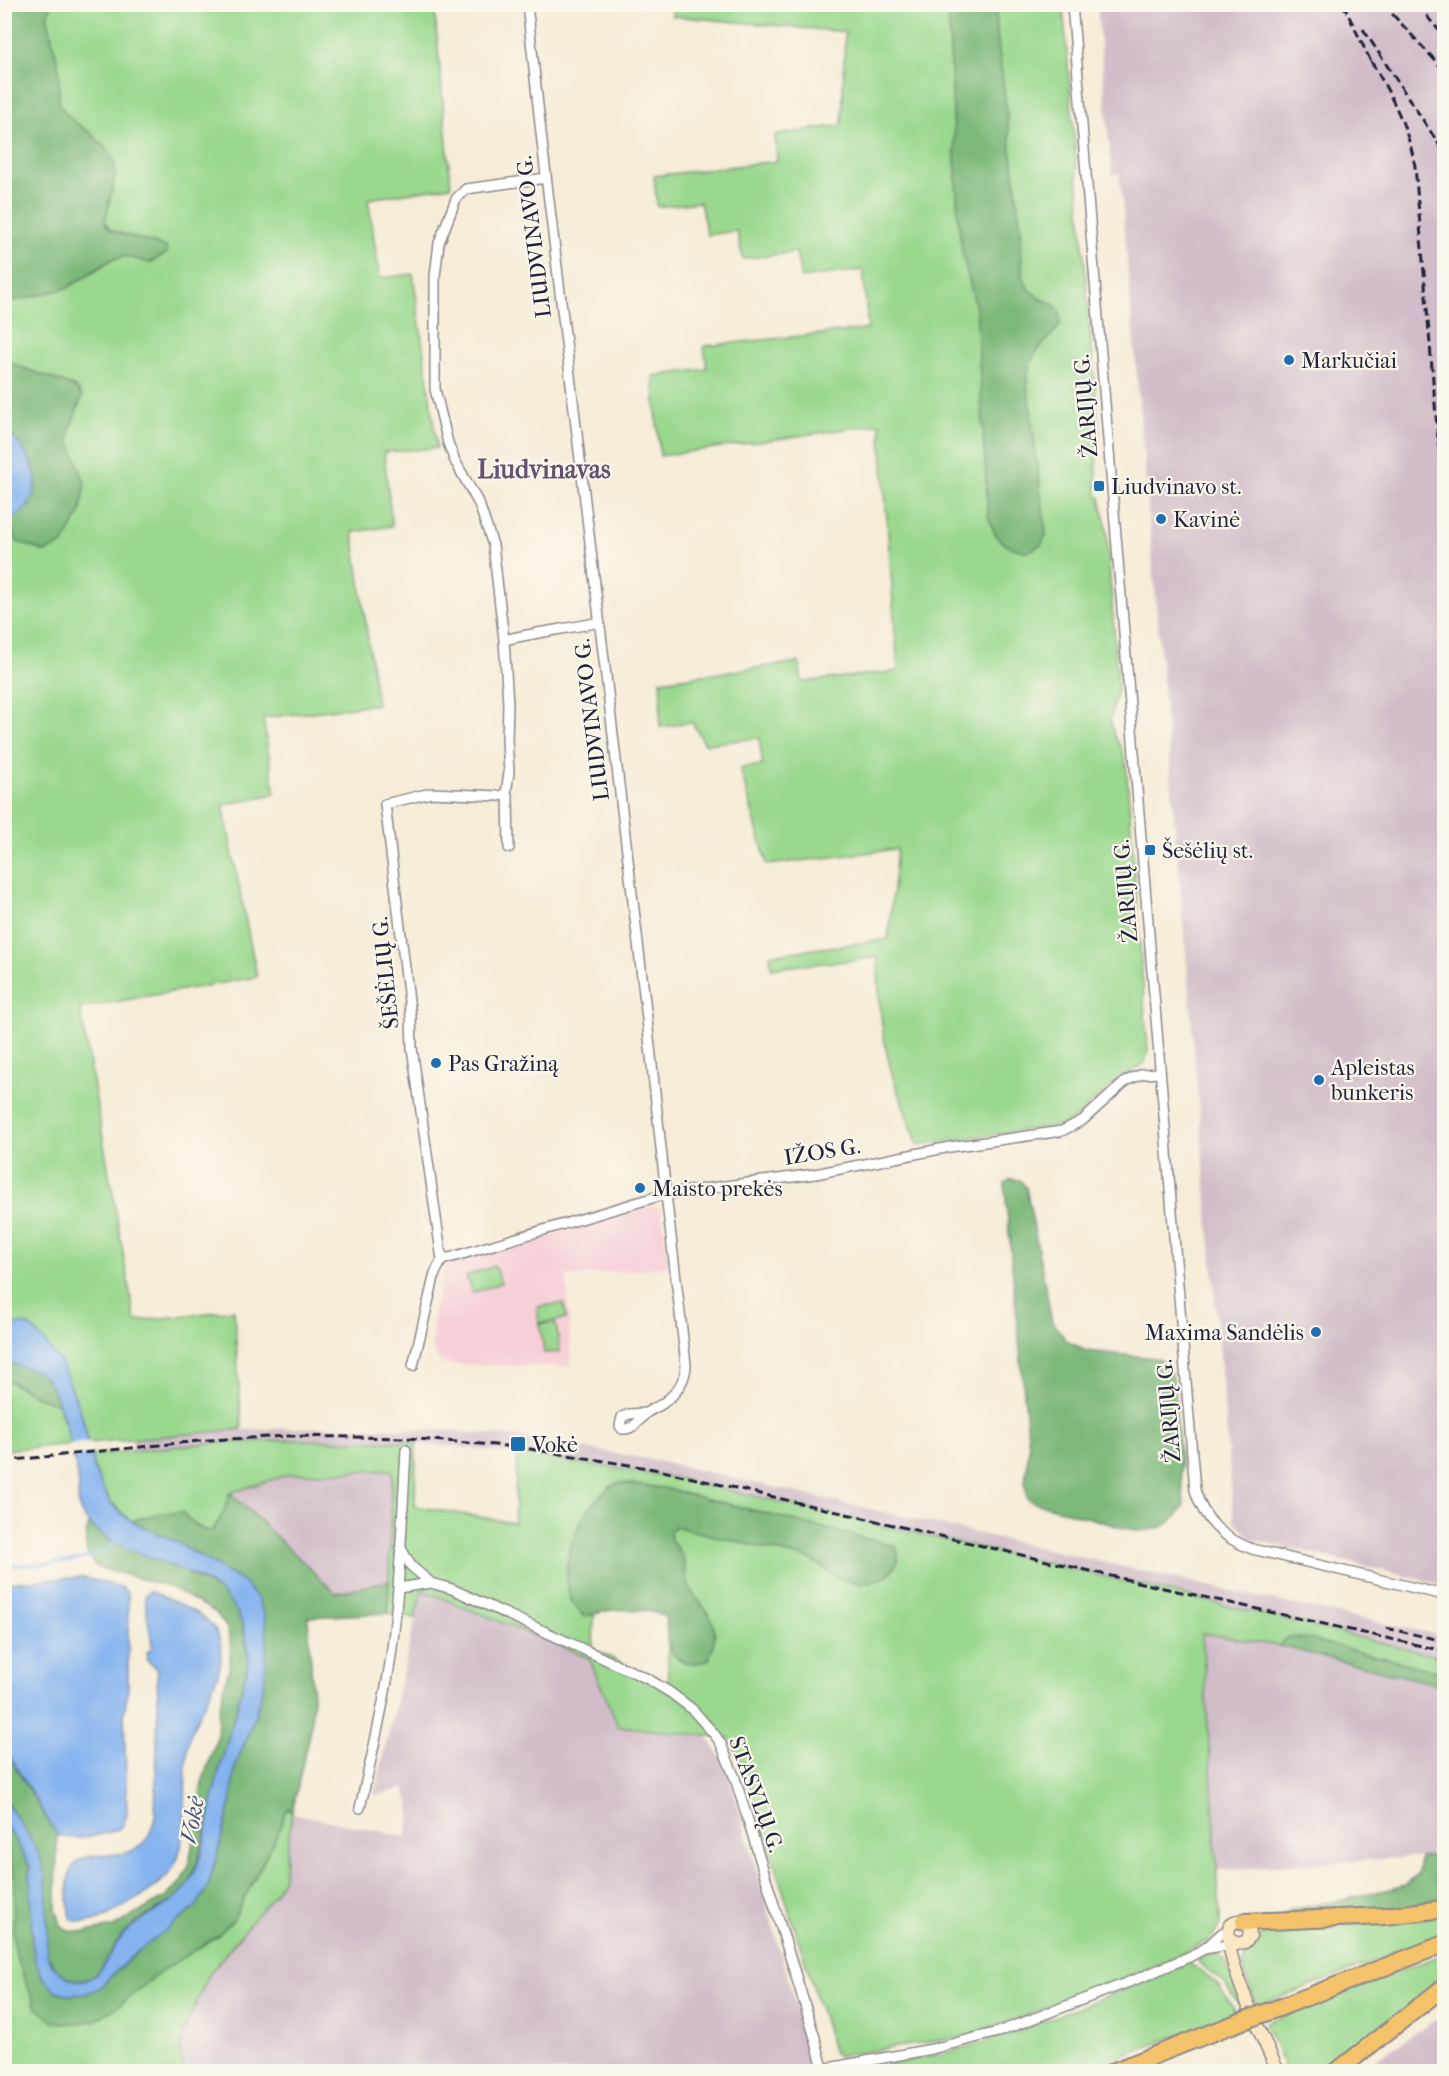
<svg xmlns="http://www.w3.org/2000/svg" width="1449" height="2076" font-family="'IM FELL French Canon',serif">
  <rect width="100%" height="100%" fill="#fbf7ec"/>
  <filter id="ink" filterUnits="userSpaceOnUse"><feTurbulence type="fractalNoise" baseFrequency=".0167" numOctaves="2"/><feDisplacementMap in="SourceGraphic" scale="12" xChannelSelector="R" yChannelSelector="G"/><feConvolveMatrix kernelMatrix="1 2 1 2 8 2 1 2 1" color-interpolation-filters="sRGB"/></filter>
  <filter id="wash" filterUnits="userSpaceOnUse"><feTurbulence type="fractalNoise" baseFrequency=".008" numOctaves="4" result="noise"/><feDisplacementMap in="SourceGraphic" scale="24" xChannelSelector="R" yChannelSelector="G"/><feGaussianBlur stdDeviation="1.35" result="paint"/><feColorMatrix in="noise" values="0 0 0 0 0 0 0 0 0 0 0 0 0 0 0 0 0 1.4 0 .05"/><feComposite in="paint" operator="in"/></filter>
  <g filter="url(#wash)">
    <rect width="100%" height="100%" fill="#f6ecd7"/>
    <path fill="#f6cfd7" d="M651 1206 661 1209 669 1266 567 1277 571 1367 442 1364 432 1350 433 1311 446 1264Z"/>
    <path fill="#d1bdc9" d="M1097 5H1444V1585L1251 1539 1234 1520 1121 190 1119 173 1112 174Z
      M326 1427 442 1430 517 1437 654 1460 1261 1598 1444 1636V1658L1124 1581 671 1477 587 1463 460 1447 362 1440H290L210 1443 133 1451 132 1439 209 1431Z
      M392 1470 389 1581 336 1593 230 1493 290 1474Z
      M422 1590 589 1658 618 1726 707 1736 727 1768 805 2037 809 2071 184 2072 180 2052 183 2032 210 1972 273 1895 283 1880 292 1813 406 1837 411 1813 405 1788 374 1796Z
      M1202 1633 1279 1646 1444 1686V1855L1217 1870Z
      M1444 2014V2071H1359Z"/>
    <path fill="#9ad88e" stroke="#5e7d64" stroke-width="1.5" fill-rule="evenodd" d="M51 4 434 5 451 186 368 199 380 278 413 274 437 448 384 452 392 526 353 532 377 704 263 718 275 794 223 805 257 977 80 1008 135 1321 234 1310 242 1429 88 1443C78 1399 64 1356 29 1326L5 1327V522L9 520 16 541 45 552 85 484 69 440 70 429 82 396 75 387 10 363 5 357V303L67 288 111 260 125 256 150 263 166 247 111 230 105 222 116 172 93 135 71 119 59 105V69L47 16Z
      M672 5H948L958 217 962 251 976 308 1046 535 1027 382C1028 352 1043 347 1060 325V312L1052 303 1040 299 1028 288 1022 277 1021 231 997 33 996 5H1063L1099 435 1096 436 1097 496 1100 497 1106 524 1118 687 1110 720 1114 735 1122 750 1126 763 1148 1053 1144 1063 1117 1082 1072 1120 1063 1125 918 1145C909 1120 898 1095 891 1070 881 1033 878 996 878 958L771 968 770 955 888 939 897 849 767 865 740 768 763 765 759 738 705 744 692 722 660 727 661 681 799 662 802 682 898 671 880 424 660 456 653 376 707 369 704 346 868 329 863 270 801 278 796 252 743 259 737 231 707 235 700 202 657 207 654 176 777 161 775 135 842 125 845 32 672 16Z
      M495 1266 501 1283 472 1293 466 1276Z
      M564 1303 566 1319 539 1323 537 1307Z
      M556 1323 560 1352 544 1353 540 1324Z
      M4 1378 35 1396 58 1404 72 1444 5 1450Z
      M290 1440 416 1442 415 1506 514 1523 517 1453 671 1477 1124 1581 1444 1658V1673L1299 1637 1284 1640 1279 1646 1202 1633 1220 1916V1923L1214 1935 1207 1941 1165 1962 998 2026 962 2037 838 2056 834 2053 745 1770 729 1737 707 1736 618 1726 589 1658 422 1590 415 1618 388 1613 392 1470 290 1474 230 1493 223 1514 212 1531C199 1531 191 1521 182 1512L157 1514 131 1521C106 1499 99 1487 91 1455L210 1443ZM617 1483H623L663 1488 895 1546 898 1553 835 1576 824 1567 809 1559 678 1527 670 1531 671 1541C692 1561 680 1569 690 1590 696 1601 706 1612 713 1623L686 1663 675 1656 668 1645V1686L593 1649 594 1616 570 1601 567 1567 569 1547Z
      M289 1807 292 1813 283 1880 273 1895 210 1973 183 2032 180 2052 184 2071H5L4 1845 13 1866 15 1887 13 1933 16 1956 35 2006 95 2020 116 2008 162 1971 217 1936 233 1920 281 1827 285 1812Z
      M1444 1915V1935L1257 2006 1245 1975 1243 1965 1246 1950 1258 1937 1279 1929 1390 1922Z
      M1214 1953 1224 1959 1227 1963 1243 2011 1225 1984 1197 1961 1196 1958Z
      M1444 1954V1979L1327 2071H1286L1265 2023Z
      M1188 1962 1216 1983 1237 2013 1082 2071H855L945 2053 987 2041 1023 2029 1151 1979Z"/>
    <path fill="#7bb879" stroke="#4e6d5a" stroke-width="1.5" d="M5 4 51 5 47 16 59 69V105L71 119 93 135 112 155 116 171 105 222 111 230 166 247 167 253 150 263 125 256 111 260 67 288 5 303Z
      M948 5H996L997 33 1021 231 1022 277 1028 288 1040 299 1052 303 1060 312V325C1043 347 1028 352 1027 382L1046 535 1041 545 1027 552C1000 545 996 542 988 515L976 308 962 251 958 217Z
      M4 357 10 363 75 387 82 396 70 429 69 440 85 483 81 511 63 544 45 552 16 541 9 520 30 505 24 450 5 427Z
      M1011 1179 1020 1180 1026 1187 1052 1322 1067 1341 1086 1351 1155 1358 1166 1363 1173 1380 1184 1505C1163 1545 1124 1528 1090 1518 1070 1513 1051 1507 1032 1502L1027 1498 1025 1482 1029 1447 1005 1190V1183Z
      M4 1359C17 1369 33 1367 41 1373 50 1380 54 1394 58 1404L35 1396 5 1378Z
      M617 1483H623L663 1488 896 1546C899 1555 899 1561 894 1568 881 1586 855 1585 837 1577 829 1573 819 1564 809 1559L677 1527 670 1531 671 1541C692 1562 679 1572 692 1592 699 1603 712 1614 714 1628 716 1639 712 1649 709 1660 694 1666 674 1663 668 1645 665 1635 669 1625 664 1616 648 1609 623 1608 606 1611 597 1613 592 1616 583 1616 546 1582 578 1503 617 1483Z
      M230 1493 336 1593 389 1581 388 1613 308 1617 313 1698 312 1720 292 1813 289 1808 285 1812 281 1827 233 1920 217 1936 162 1971 116 2008 95 2020 77 2024 54 2022 36 2007 16 1956 13 1933 15 1887 13 1866 5 1845 4 1825 14 1837 30 1867 32 1941 35 1959 42 1976 98 1989 208 1887 229 1811 235 1767 256 1713 265 1679 243 1582 178 1543 131 1521 157 1514 182 1512C191 1521 198 1531 212 1531L223 1514Z
      M89 1524 112 1541 180 1569 220 1591 234 1605 242 1623 249 1658 245 1677 218 1774 213 1803 198 1860 189 1883 179 1897 138 1920 122 1935 101 1969 90 1978 76 1980 66 1977 56 1969 47 1954 44 1872 37 1850 5 1800 4 1749 57 1835 56 1908 61 1925 69 1931 85 1932 113 1927 166 1897 181 1882 189 1865 202 1783 217 1737 218 1712 229 1668 231 1645 227 1628 215 1612 170 1587 97 1567C83 1554 84 1541 89 1524Z
      M1289 1637 1309 1639 1444 1673V1686L1279 1646 1284 1640Z
      M1444 1855V1904L1385 1912 1284 1914 1292 1909 1343 1900 1406 1885 1418 1874 1420 1857Z"/>
    <path fill="#84b3ef" stroke="#536a95" stroke-width="1.5" d="M5 427C15 440 29 453 34 470 41 492 26 515 5 522L4 481 6 476Z
      M21 1324 29 1326 37 1333 61 1362 82 1415 95 1471 110 1503 131 1521 178 1543 243 1582 258 1599 265 1617 267 1640 265 1679 256 1713 235 1767 229 1811 208 1887 195 1908 132 1956 98 1989 84 1994 68 1995 54 1990 42 1976 35 1959 32 1941 30 1867 14 1837 5 1825 4 1800C19 1822 39 1845 44 1871 48 1891 47 1912 47 1932 47 1939 46 1947 47 1953 49 1962 57 1972 66 1976 99 1994 108 1951 124 1934 143 1913 173 1908 188 1884 208 1852 209 1807 219 1771 226 1745 234 1719 241 1693 244 1682 248 1669 249 1658 249 1646 245 1633 242 1623 219 1560 126 1566 88 1522 72 1504 81 1498 78 1479 74 1455 60 1390 42 1374 35 1368 17 1369 5 1359V1327Z
      M80 1577 122 1587 128 1595V1691L124 1712 127 1815 121 1828C103 1835 75 1842 57 1835L5 1749V1583Z
      M149 1592H153C171 1601 209 1614 217 1633 234 1671 197 1706 189 1740 180 1780 195 1846 166 1877 153 1891 133 1901 117 1910 104 1918 84 1928 70 1918 68 1909 68 1900 68 1891 66 1834 118 1870 143 1843 150 1837 152 1826 155 1818L158 1702 157 1671 155 1666 147 1661V1652L151 1649 152 1644 145 1601V1595Z"/>
    <path fill="#f6ecd7" d="M91 1442 94 1454 71 1457 69 1444Z"/>
    <g fill="none" stroke-linecap="round" stroke-linejoin="round">
      <path stroke="#84b3ef" stroke-width="3" d="M4 1566C39 1563 92 1567 117 1540"/>
    </g>
  </g>
  <g filter="url(#ink)">
    <g fill="none" stroke-linecap="round" stroke-linejoin="round">
      <defs>
        <path id="street" d="M527 4 542 142 646 1010 666 1194 686 1364C686 1381 675 1395 662 1404 656 1408 649 1410 645 1414 638 1421 633 1430 622 1429L620 1426 622 1417 629 1414 646 1413
          M1072 4 1195 1490C1204 1521 1223 1538 1252 1549L1444 1595
          M504 640C536 632 567 629 599 622
          M509 848 508 797 506 794 509 772 507 740 508 704 504 640 493 545 479 504 455 461 448 443 435 389V276L439 243 456 199 466 189 546 178
          M442 1260 666 1194 815 1174 950 1147 1062 1131 1083 1120 1126 1081 1142 1074 1160 1073
          M442 1260 412 1048 411 1017 385 804 431 793 499 796 506 794
          M413 1366 435 1273 442 1260
          M402 1550 411 1566 431 1583
          M398 1588 431 1583 452 1589 648 1679 671 1693 692 1709 715 1735 721 1744 735 1778 815 2038 824 2072
          M360 1808C371 1758 384 1707 391 1656 400 1587 402 1519 406 1450
          M1204 1949 1234 1944
          M823 2069 932 2049 998 2032 1142 1977 1191 1956 1204 1949 1222 1933 1227 1931"/>
        <path id="secondary" d="M1229 1938 1237 1944 1245 1942 1250 1936 1249 1928C1244 1920 1236 1919 1230 1925 1219 1950 1266 2044 1278 2072"/>
        <path id="highway" d="M1244 1922 1385 1916 1444 1909
          M1281 2007 1444 1944
          M1112 2072 1229 2026
          M1336 2072 1444 1987"/>
      </defs>
      <use href="#street" stroke="#8c8789" stroke-width="12"/>
      <use href="#secondary" stroke="#8c8789" stroke-width="15"/>
      <use href="#highway" stroke="#8c8789" stroke-width="20"/>
      <use href="#street" stroke="#fff" stroke-width="9"/>
      <use href="#secondary" stroke="#fae7c3" stroke-width="12"/>
      <use href="#highway" stroke="#f3c26a" stroke-width="16"/>
      <path stroke="#22223b" stroke-width="3" stroke-dasharray="9 4.5" stroke-linecap="butt" d="M1343 4 1373 66
        M1383 4 1444 70
        M1419 4 1430 20 1444 36
        M1363 29 1444 152
        M1371 61C1391 95 1408 127 1415 166L1444 511
        M4 1461 209 1440 290 1436 407 1438 518 1447 654 1469 1137 1582 1444 1651
        M1386 1628 1444 1641"/>
      <defs>
        <path id="highway-bridge" d="M1229 2026 1281 2007"/>
      </defs>
      <use href="#highway-bridge" stroke="#8c8789" stroke-width="20" stroke-linecap="butt"/>
      <use href="#highway-bridge" stroke="#f3c26a" stroke-width="16"/>
    </g>
  </g>
  <g fill="#1f6fb2" stroke="#fbf7ec" stroke-width="2">
    <circle cx="1289" cy="360" r="6"/>
    <rect x="1093" y="480" width="12" height="12" rx="3"/>
    <circle cx="1161" cy="519" r="6"/>
    <rect x="1144" y="844" width="12" height="12" rx="3"/>
    <circle cx="436" cy="1063" r="6"/>
    <circle cx="1319" cy="1080" r="6"/>
    <circle cx="640" cy="1188" r="6"/>
    <circle cx="1316" cy="1332" r="6"/>
    <rect x="510" y="1436" width="16" height="16" rx="3"/>
  </g>
  <g text-anchor="middle" stroke-width="4.5" stroke-linejoin="round" paint-order="stroke">
    <g font-size="22" fill="#22223b" stroke="#fbf7ec">
      <text transform="translate(533 237) rotate(-97)" y="8">LIUDVINAVO G.</text>
      <text transform="translate(1085 406) rotate(-95)" y="8">ŽARIJŲ G.</text>
      <text transform="translate(591 720) rotate(-97)" y="8">LIUDVINAVO G.</text>
      <text transform="translate(1125 891) rotate(-95)" y="8">ŽARIJŲ G.</text>
      <text transform="translate(385 973) rotate(-96)" y="8">ŠEŠĖLIŲ G.</text>
      <text transform="translate(822 1151) rotate(-9)" y="8">IŽOS G.</text>
      <text transform="translate(1168 1411) rotate(-95)" y="8">ŽARIJŲ G.</text>
      <text transform="translate(757 1794) rotate(70)" y="8">STASYLŲ G.</text>
    </g>
    <g font-size="22" fill="#22223b" stroke="#fbf7ec" text-anchor="start">
      <text x="1301" y="368">Markučiai</text>
      <text x="1111" y="494">Liudvinavo st.</text>
      <text x="1173" y="527">Kavinė</text>
      <text x="1162" y="858">Šešėlių st.</text>
      <text x="448" y="1071">Pas Gražiną</text>
      <text x="1331" y="1075">Apleistas<tspan x="1331" dy="25">bunkeris</tspan></text>
      <text x="652" y="1196">Maisto prekės</text>
      <text x="1304" y="1340" text-anchor="end">Maxima Sandėlis</text>
      <text x="532" y="1452">Vokė</text>
    </g>
    <g font-size="24" font-style="italic" fill="#44557a" stroke="#fbf7ec">
      <text transform="translate(192 1820) rotate(-80)" y="8">Vokė</text>
    </g>
    <g font-size="26" font-weight="bold" fill="#674f70" stroke="#fbf7ec">
      <text x="544" y="478">Liudvinavas</text>
    </g>
  </g>
  <rect width="1449" height="2076" fill="none" stroke="#fbf7ec" stroke-width="24"/>
</svg>
